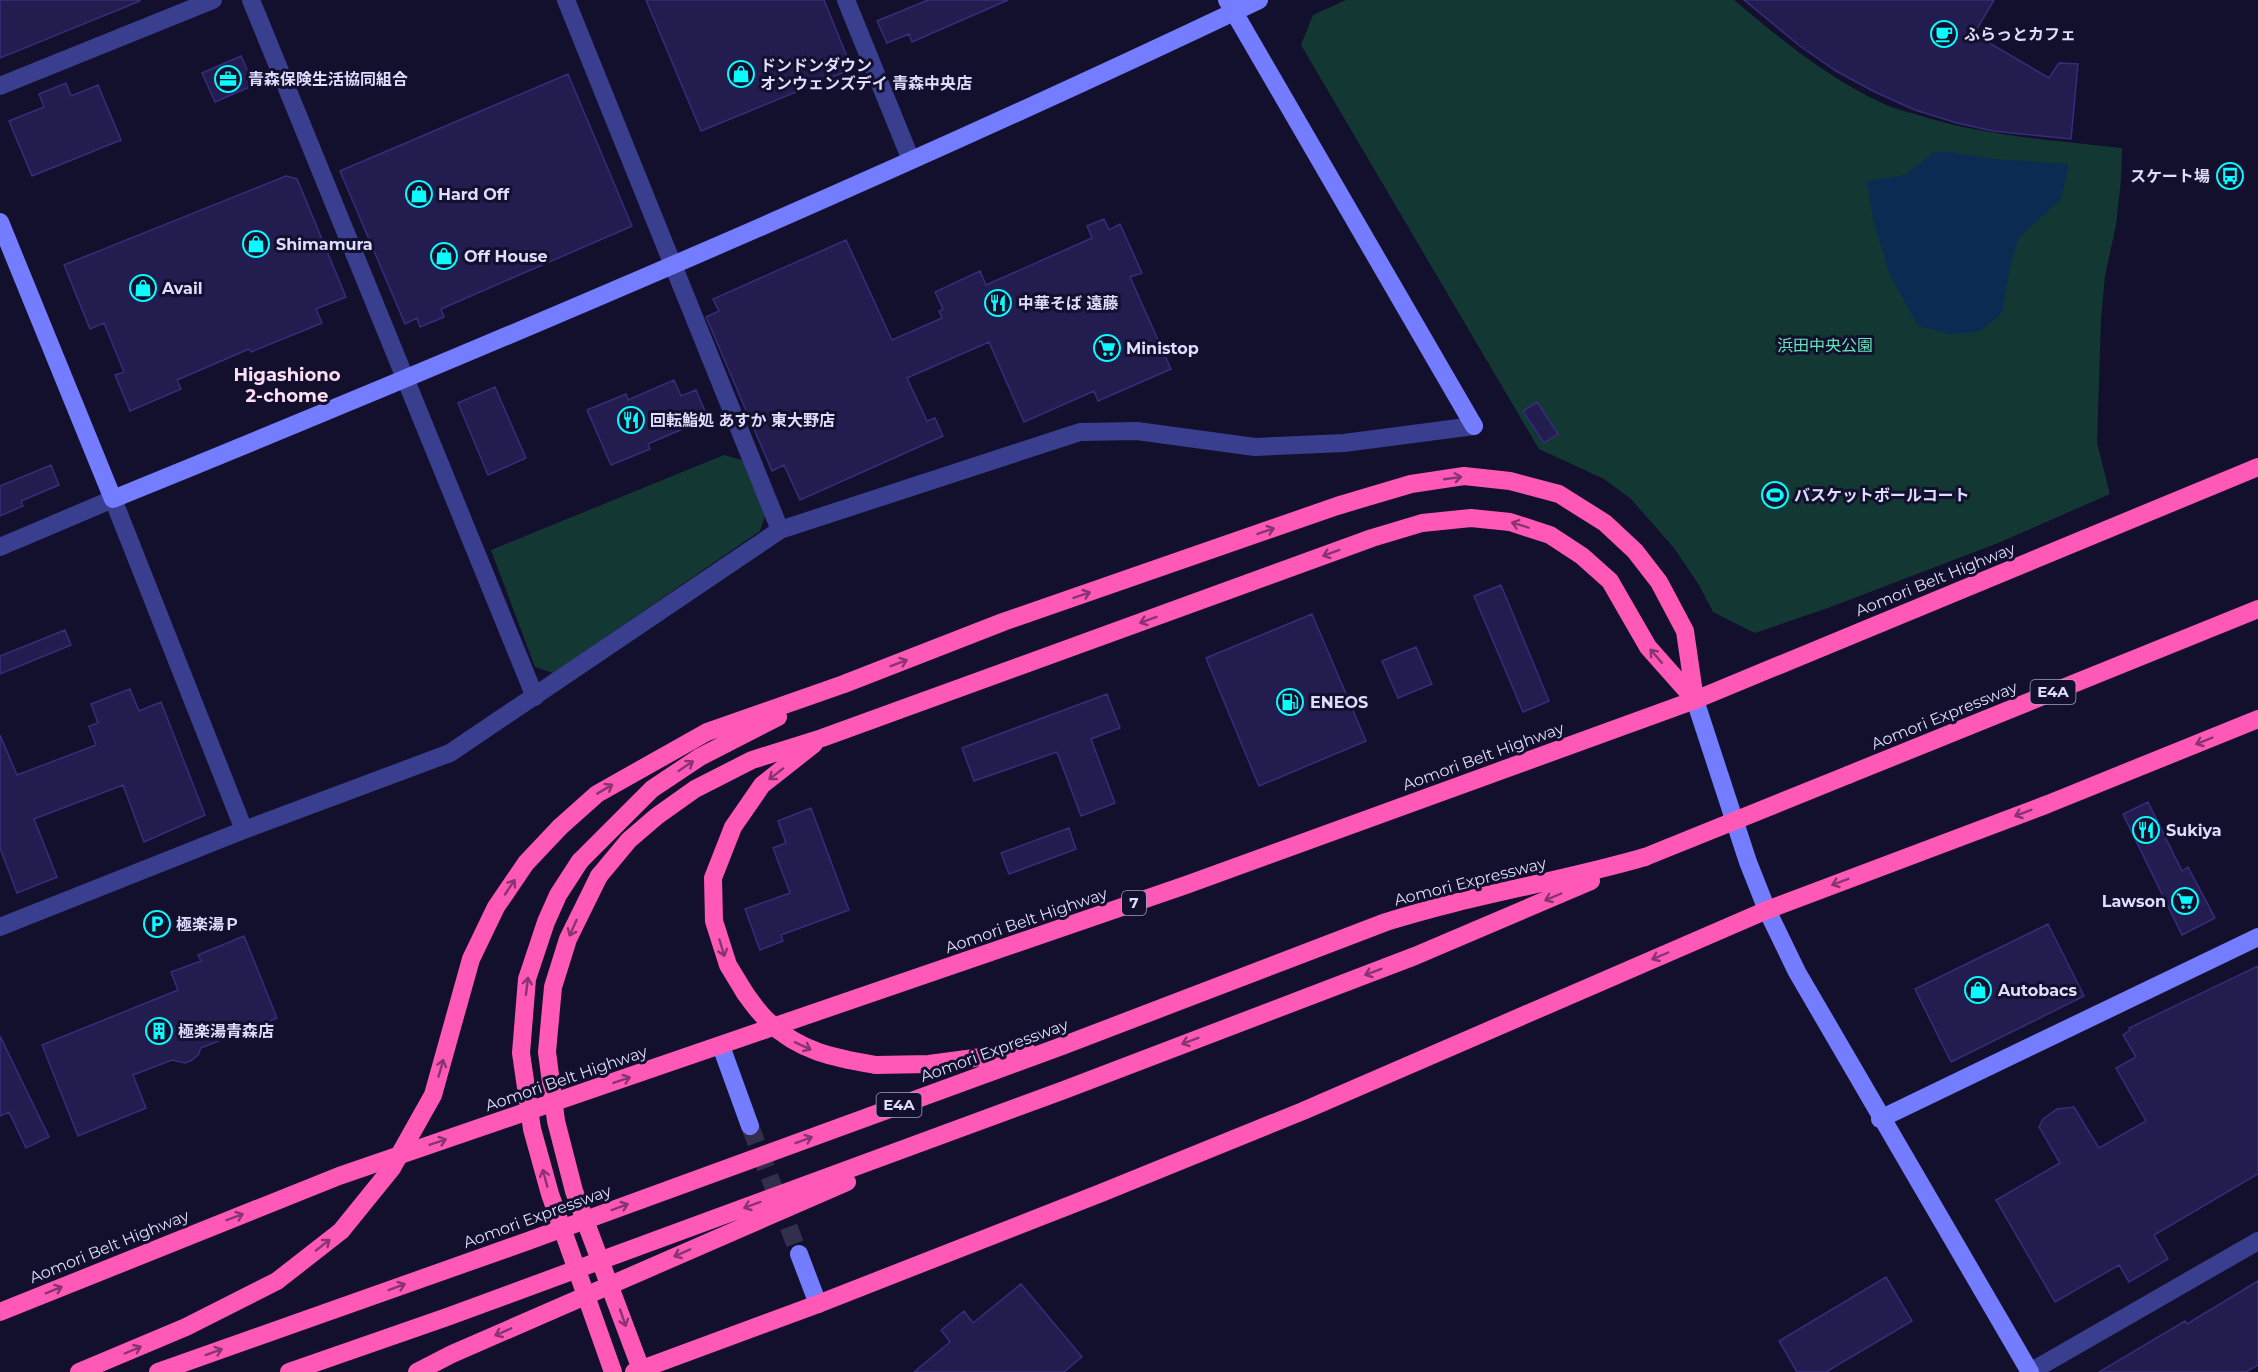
<svg xmlns="http://www.w3.org/2000/svg" width="2258" height="1372" font-family="Montserrat,'Noto Sans JP',sans-serif">
  <rect width="100%" height="100%" fill="#13102d"/>
  <path fill="#133833" d="M1346 0H1734C1780 39 1829 79 1884 104 1894 109 1905 111 1915 114 1981 136 2053 140 2122 148L2121 180 2116 225 2105 276 2101 319 2097 443 2110 494 1998 543 1828 608 1755 633 1713 612 1699 585 1674 548 1631 499 1604 479 1539 449 1301 45 1313 15Z
    M724 455 742 460 765 516 760 531 553 673 535 667 491 550Z"/>
  <path fill="#0b2b52" d="M1934 152H1949L1995 159 2069 164 2061 199 2018 239 2011 263 2002 313 1979 332 1949 334 1918 326 1889 273 1873 219 1867 181 1905 175Z"/>
  <path fill="#221c4f" stroke="#362d7c" stroke-width="1.5" d="M0 0H140V1L0 58Z
    M646 0H824L852 69 701 131Z
    M928 0H1008L912 42 909 34 887 43 877 21Z
    M1744 0H1994L1974 34 2049 78 2059 63 2078 64 2071 139 1993 131 1957 123 1915 110 1875 92 1836 71 1800 46Z
    M241 56 254 85 215 102 202 73Z
    M568 74 632 226 441 309 444 317 420 327 417 318 405 324 340 171Z
    M66 83 71 96 98 85 121 140 32 176 9 121 44 107 39 94Z
    M286 176 297 179 346 297 316 309 322 323 251 352 249 349 177 380 181 389 130 411 115 375 124 372 104 323 90 329 64 265Z
    M1104 219 1109 230 1120 224 1142 273 1130 277 1171 369 1098 401 1094 391 1024 422 989 342 907 378 927 421 935 418 943 436 800 500 784 465 772 471 706 317 719 311 713 299 846 240 892 340 942 318 939 311 943 309 935 292 980 271 986 285 1092 238 1087 226Z
    M674 380 681 396 696 390 708 418 648 444 650 449 611 465 587 410 626 394 628 400Z
    M495 387 526 458 488 475 458 403Z
    M1537 402 1558 434 1544 443 1523 411Z
    M51 465 59 485 21 501 23 506 0 516V486Z
    M1501 585 1549 701 1523 712 1474 596Z
    M1312 614 1366 741 1259 786 1206 658Z
    M65 630 71 645 0 674V656Z
    M1416 647 1432 684 1398 698 1382 661Z
    M130 689 139 711 161 702 205 815 144 842 123 785 34 819 57 877 17 893 0 848V735L17 775 96 745 89 726 98 723 91 704Z
    M1107 694 1120 728 1091 739 1115 803 1081 816 1057 752 974 781 962 748Z
    M2148 802 2182 871 2188 867 2215 918 2182 935 2123 814Z
    M811 808 849 910 781 935 783 941 760 950 745 909 790 893 773 848 786 843 778 821Z
    M1069 828 1076 849 1009 874 1001 853Z
    M2048 924 2084 996 1951 1062 1915 989Z
    M244 936 277 1018 201 1048 198 1055 192 1060 185 1063 172 1060 133 1075 146 1108 78 1136 42 1045 178 990 171 972 201 961 198 955Z
    M2258 966V1174L2154 1235 2168 1259 2129 1282 2119 1265 2055 1302 1996 1200 2060 1163 2039 1127 2043 1119 2057 1109 2074 1107 2099 1148 2146 1121 2116 1068 2136 1057 2123 1035 2130 1030 2129 1028Z
    M0 1036 49 1137 26 1148 9 1112 0 1116Z
    M1886 1277 1912 1321 1826 1372H1797L1779 1341Z
    M2258 1281V1365L2246 1372H2099L2185 1321 2187 1324Z
    M1021 1284 1082 1357 1064 1372H914L950 1342 941 1330 964 1311 973 1323Z"/>
  <g fill="none" stroke-linecap="round" stroke-linejoin="round">
    <path stroke="#312f4c" stroke-width="18" stroke-dasharray="18 9" stroke-linecap="butt" d="M750 1126 799 1254"/>
    <path stroke="#3a3e8e" stroke-width="18" d="M251 0 535 697
      M566 0 780 530
      M846 0 911 160
      M0 86 213 0
      M0 547 113 499 244 830
      M0 927 244 830 450 753 780 530 1080 432 1137 431 1255 447 1344 443 1474 426
      M2030 1372 2258 1241"/>
    <path stroke="#747cff" stroke-width="18" d="M1227 0 1474 426
      M0 222 113 499C499 342 883 179 1259 0
      M1695 700 1748 862 1767 910 1797 972 2030 1372
      M721 1046 750 1126
      M1880 1119 2258 937
      M799 1254 818 1304"/>
    <path stroke="#ff58b6" stroke-width="18" d="M1848 775 2258 609
      M560 827 597 794 707 732 844 684 1003 622 1337 506 1411 484 1464 476 1510 481 1559 494 1605 523 1635 551 1659 582 1685 631 1695 700
      M580 861 652 789 700 757 778 717
      M599 876 629 840 657 816 695 789 752 760 822 738 1372 538 1422 523 1471 518 1510 522 1550 535 1582 556 1610 581 1648 647 1695 700
      M745 993 728 965 714 921 713 878 733 827 762 785 814 744
      M876 1065 929 1064 1027 1051
      M0 1312 339 1176 1186 885 1695 700 2258 467
      M79 1372 186 1327 277 1281
      M158 1372 528 1241 1062 1046 1386 922C1471 895 1559 882 1645 857
      M289 1372 447 1317 1064 1090 1415 956 1591 881
      M417 1372 452 1354 847 1182
      M634 1372 818 1304 1101 1193 1303 1111 1767 910 2048 804 2258 719"/>
    <path stroke="#ff58b6" stroke-width="18" d="M1645 857 1848 775
      M580 861 558 895 546 922 527 979 521 1053 532 1129 550 1194 613 1372
      M599 876 568 939 553 987 547 1052 556 1121 574 1191 642 1372
      M745 993C752 1003 760 1014 769 1022 800 1052 836 1058 876 1065
      M277 1281 341 1231 392 1168 433 1095 471 959 496 907 526 863 560 827"/>
  </g>
  <defs><path id="oneway-shaft" d="M-6 0H5M1.5-3L5.5 0L1.5 3" fill="none" stroke-width="1.6" stroke-linecap="round" stroke-linejoin="round" transform="scale(1.5)"/></defs>
  <g stroke="#893472">
    <use href="#oneway-shaft" transform="translate(1453 478) rotate(-8)"/>
    <use href="#oneway-shaft" transform="translate(1520 525) rotate(-163)"/>
    <use href="#oneway-shaft" transform="translate(1266 531) rotate(-19)"/>
    <use href="#oneway-shaft" transform="translate(1331 553) rotate(160)"/>
    <use href="#oneway-shaft" transform="translate(1082 595) rotate(-19)"/>
    <use href="#oneway-shaft" transform="translate(1148 620) rotate(160)"/>
    <use href="#oneway-shaft" transform="translate(1656 656) rotate(-131)"/>
    <use href="#oneway-shaft" transform="translate(899 663) rotate(-21)"/>
    <use href="#oneway-shaft" transform="translate(2204 741) rotate(158)"/>
    <use href="#oneway-shaft" transform="translate(686 766) rotate(-34)"/>
    <use href="#oneway-shaft" transform="translate(776 774) rotate(142)"/>
    <use href="#oneway-shaft" transform="translate(605 789) rotate(-31)"/>
    <use href="#oneway-shaft" transform="translate(2023 813) rotate(159)"/>
    <use href="#oneway-shaft" transform="translate(1840 882) rotate(159)"/>
    <use href="#oneway-shaft" transform="translate(510 887) rotate(-56)"/>
    <use href="#oneway-shaft" transform="translate(1553 897) rotate(157)"/>
    <use href="#oneway-shaft" transform="translate(573 928) rotate(114)"/>
    <use href="#oneway-shaft" transform="translate(722 948) rotate(73)"/>
    <use href="#oneway-shaft" transform="translate(1660 956) rotate(157)"/>
    <use href="#oneway-shaft" transform="translate(1373 972) rotate(159)"/>
    <use href="#oneway-shaft" transform="translate(527 986) rotate(-83)"/>
    <use href="#oneway-shaft" transform="translate(1190 1041) rotate(159)"/>
    <use href="#oneway-shaft" transform="translate(803 1046) rotate(25)"/>
    <use href="#oneway-shaft" transform="translate(441 1068) rotate(-74)"/>
    <use href="#oneway-shaft" transform="translate(622 1080) rotate(-19)"/>
    <use href="#oneway-shaft" transform="translate(804 1140) rotate(-20)"/>
    <use href="#oneway-shaft" transform="translate(438 1142) rotate(-19)"/>
    <use href="#oneway-shaft" transform="translate(545 1178) rotate(-105)"/>
    <use href="#oneway-shaft" transform="translate(752 1205) rotate(160)"/>
    <use href="#oneway-shaft" transform="translate(620 1207) rotate(-20)"/>
    <use href="#oneway-shaft" transform="translate(235 1217) rotate(-21)"/>
    <use href="#oneway-shaft" transform="translate(323 1245) rotate(-38)"/>
    <use href="#oneway-shaft" transform="translate(682 1253) rotate(156)"/>
    <use href="#oneway-shaft" transform="translate(397 1287) rotate(-20)"/>
    <use href="#oneway-shaft" transform="translate(54 1290) rotate(-22)"/>
    <use href="#oneway-shaft" transform="translate(623 1318) rotate(71)"/>
    <use href="#oneway-shaft" transform="translate(503 1332) rotate(156)"/>
    <use href="#oneway-shaft" transform="translate(133 1350) rotate(-23)"/>
    <use href="#oneway-shaft" transform="translate(214 1352) rotate(-20)"/>
  </g>
  <defs>
    <symbol id="cafe-ring" viewBox="-11 -11 22 22"><circle r="9.5" fill="#13102d" stroke="#09fbff" stroke-width="1.5"/><path d="M-5.5-4.5H6V0H3Q3 3.5 0 3.5H-2.5Q-5.5 3.5-5.5 0ZM3-3.2v2h1.7v-2ZM-6 4.5H4V6H-6Z" fill="#09fbff"/></symbol>
    <symbol id="shop-ring" viewBox="-11 -11 22 22"><circle r="9.5" fill="#13102d" stroke="#09fbff" stroke-width="1.5"/><path d="M-5-2.5h2.3a2.7 3.5 0 0 1 5.4 0H5L5.5 6h-11ZM-1.5-2.5h3a1.5 2.3 0 0 0-3 0Z" fill="#09fbff"/></symbol>
    <symbol id="office-ring" viewBox="-11 -11 22 22"><circle r="9.5" fill="#13102d" stroke="#09fbff" stroke-width="1.5"/><path d="M-6-3h4V-5.5h4V-3h4V5H-6ZM-1-4.5V-3h2v-1.5ZM-6 0V1H6V0Z" fill="#09fbff"/></symbol>
    <symbol id="bus-ring" viewBox="-11 -11 22 22"><circle r="9.5" fill="#13102d" stroke="#09fbff" stroke-width="1.5"/><path d="M-5-6H5V4H4V6H2V4H-2V6H-4V4H-5ZM-3.5-4V0h7V-4ZM-3.5 1.2v1.5H-2V1.2ZM2 1.2v1.5H3.5V1.2Z" fill="#09fbff"/></symbol>
    <symbol id="restaurant-ring" viewBox="-11 -11 22 22"><circle r="9.5" fill="#13102d" stroke="#09fbff" stroke-width="1.5"/><path d="M-5-6h1v4h1v-4h1v4h1v-4h1v5L-1.5 .5V6h-2V.5L-5-1ZM5-6V6H3V1.5H1.5Q1.5-4 5-6Z" fill="#09fbff"/></symbol>
    <symbol id="supermarket-ring" viewBox="-11 -11 22 22"><circle r="9.5" fill="#13102d" stroke="#09fbff" stroke-width="1.5"/><path d="M-6-5.5h2.5l.6 2H6L4.5 2H-2.5L-4.4-4H-6ZM-1.5 3.2a1.3 1.3 0 1 0 .1 0ZM3 3.2a1.3 1.3 0 1 0 .1 0Z" fill="#09fbff"/></symbol>
    <symbol id="stadium-ring" viewBox="-11 -11 22 22"><circle r="9.5" fill="#13102d" stroke="#09fbff" stroke-width="1.5"/><path d="M0-5a6.5 5 0 1 0 0 10a6.5 5 0 1 0 0-10ZM-3.5-1.8h7v3.6h-7Z" fill="#09fbff"/></symbol>
    <symbol id="fuel-ring" viewBox="-11 -11 22 22"><circle r="9.5" fill="#13102d" stroke="#09fbff" stroke-width="1.5"/><path d="M-5.5-6h7V0h2V4h1.3V-2.5L3-4.5l.8-.8L6-3V5H2.5V1h-1V6h-7ZM-4.2-4.7v3.2H.2V-4.7Z" fill="#09fbff"/></symbol>
    <symbol id="parking-ring" viewBox="-11 -11 22 22"><circle r="9.5" fill="#13102d" stroke="#09fbff" stroke-width="1.5"/><path d="M-3.5-5.5H1a3.5 3.5 0 0 1 0 7H-1V5.5H-3.5ZM-1-3.4V-.6H.8a1.4 1.4 0 0 0 0-2.8Z" fill="#09fbff"/></symbol>
    <symbol id="building-ring" viewBox="-11 -11 22 22"><circle r="9.5" fill="#13102d" stroke="#09fbff" stroke-width="1.5"/><path d="M-4-6H4V6H1V3H-1V6H-4ZM-2.5-4.3h1.7v1.8h-1.7ZM.8-4.3h1.7v1.8H.8ZM-2.5-1h1.7V.8h-1.7ZM.8-1h1.7V.8H.8Z" fill="#09fbff"/></symbol>
  </defs>
  <g fill-rule="evenodd">
    <use href="#cafe-ring" x="1929" y="19" width="30" height="30"/>
    <use href="#shop-ring" x="726" y="59" width="30" height="30"/>
    <use href="#office-ring" x="213" y="64" width="30" height="30"/>
    <use href="#bus-ring" x="2215" y="161" width="30" height="30"/>
    <use href="#shop-ring" x="404" y="179" width="30" height="30"/>
    <use href="#shop-ring" x="241" y="229" width="30" height="30"/>
    <use href="#shop-ring" x="429" y="241" width="30" height="30"/>
    <use href="#shop-ring" x="128" y="273" width="30" height="30"/>
    <use href="#restaurant-ring" x="983" y="288" width="30" height="30"/>
    <use href="#supermarket-ring" x="1092" y="333" width="30" height="30"/>
    <use href="#restaurant-ring" x="616" y="405" width="30" height="30"/>
    <use href="#stadium-ring" x="1760" y="480" width="30" height="30"/>
    <use href="#fuel-ring" x="1275" y="687" width="30" height="30"/>
    <use href="#restaurant-ring" x="2131" y="815" width="30" height="30"/>
    <use href="#supermarket-ring" x="2170" y="886" width="30" height="30"/>
    <use href="#parking-ring" x="142" y="909" width="30" height="30"/>
    <use href="#shop-ring" x="1963" y="975" width="30" height="30"/>
    <use href="#building-ring" x="144" y="1016" width="30" height="30"/>
  </g>
  <g text-anchor="middle" stroke-width="6" stroke-linejoin="round" paint-order="stroke">
    <g fill="#13102d" stroke="#a1a0c0" stroke-width="1.5">
      <rect x="2030.5" y="680" width="45" height="24" rx="4.5"/>
      <rect x="1122" y="891" width="24" height="24" rx="4.5"/>
      <rect x="876.5" y="1093" width="45" height="24" rx="4.5"/>
    </g>
    <g font-size="15" font-weight="bold" fill="#deddff">
      <text x="2053" y="697">E4A</text>
      <text x="1134" y="908">7</text>
      <text x="899" y="1110">E4A</text>
    </g>
    <g font-size="16" font-weight="bold" fill="#deddff" stroke="#13102d" text-anchor="start">
      <text x="1964" y="40">ふらっとカフェ</text>
      <text x="760" y="71">ドンドンダウン<tspan x="760" dy="18">オンウェンズデイ 青森中央店</tspan></text>
      <text x="248" y="85">青森保険生活協同組合</text>
      <text x="2210" y="182" text-anchor="end">スケート場</text>
      <text x="438" y="200">Hard Off</text>
      <text x="276" y="250">Shimamura</text>
      <text x="464" y="262">Off House</text>
      <text x="162" y="294">Avail</text>
      <text x="1018" y="309">中華そば 遠藤</text>
      <text x="1126" y="354">Ministop</text>
      <text x="650" y="426">回転鮨処 あすか 東大野店</text>
      <text x="1794" y="501">バスケットボールコート</text>
      <text x="1310" y="708">ENEOS</text>
      <text x="2166" y="836">Sukiya</text>
      <text x="2166" y="907" text-anchor="end">Lawson</text>
      <text x="176" y="930">極楽湯Ｐ</text>
      <text x="1998" y="996">Autobacs</text>
      <text x="178" y="1037">極楽湯青森店</text>
    </g>
    <g font-size="16" fill="#62e6ba" stroke="#13102d">
      <text x="1825" y="351">浜田中央公園</text>
    </g>
    <g font-size="16" fill="#deddff" stroke="#13102d">
      <text transform="translate(1935 579) rotate(-22)" y="6">Aomori Belt Highway</text>
      <text transform="translate(1944 715) rotate(-22)" y="6">Aomori Expressway</text>
      <text transform="translate(1483 756) rotate(-20)" y="6">Aomori Belt Highway</text>
      <text transform="translate(1470 881) rotate(-14)" y="6">Aomori Expressway</text>
      <text transform="translate(1026 920) rotate(-19)" y="6">Aomori Belt Highway</text>
      <text transform="translate(994 1050) rotate(-20)" y="6">Aomori Expressway</text>
      <text transform="translate(566 1078) rotate(-19)" y="6">Aomori Belt Highway</text>
      <text transform="translate(537 1216) rotate(-20)" y="6">Aomori Expressway</text>
      <text transform="translate(109 1246) rotate(-22)" y="6">Aomori Belt Highway</text>
    </g>
    <g font-size="18" font-weight="bold" fill="#ffdff6" stroke="#13102d">
      <text x="287" y="381">Higashiono<tspan x="287" dy="21">2-chome</tspan></text>
    </g>
  </g>
</svg>
